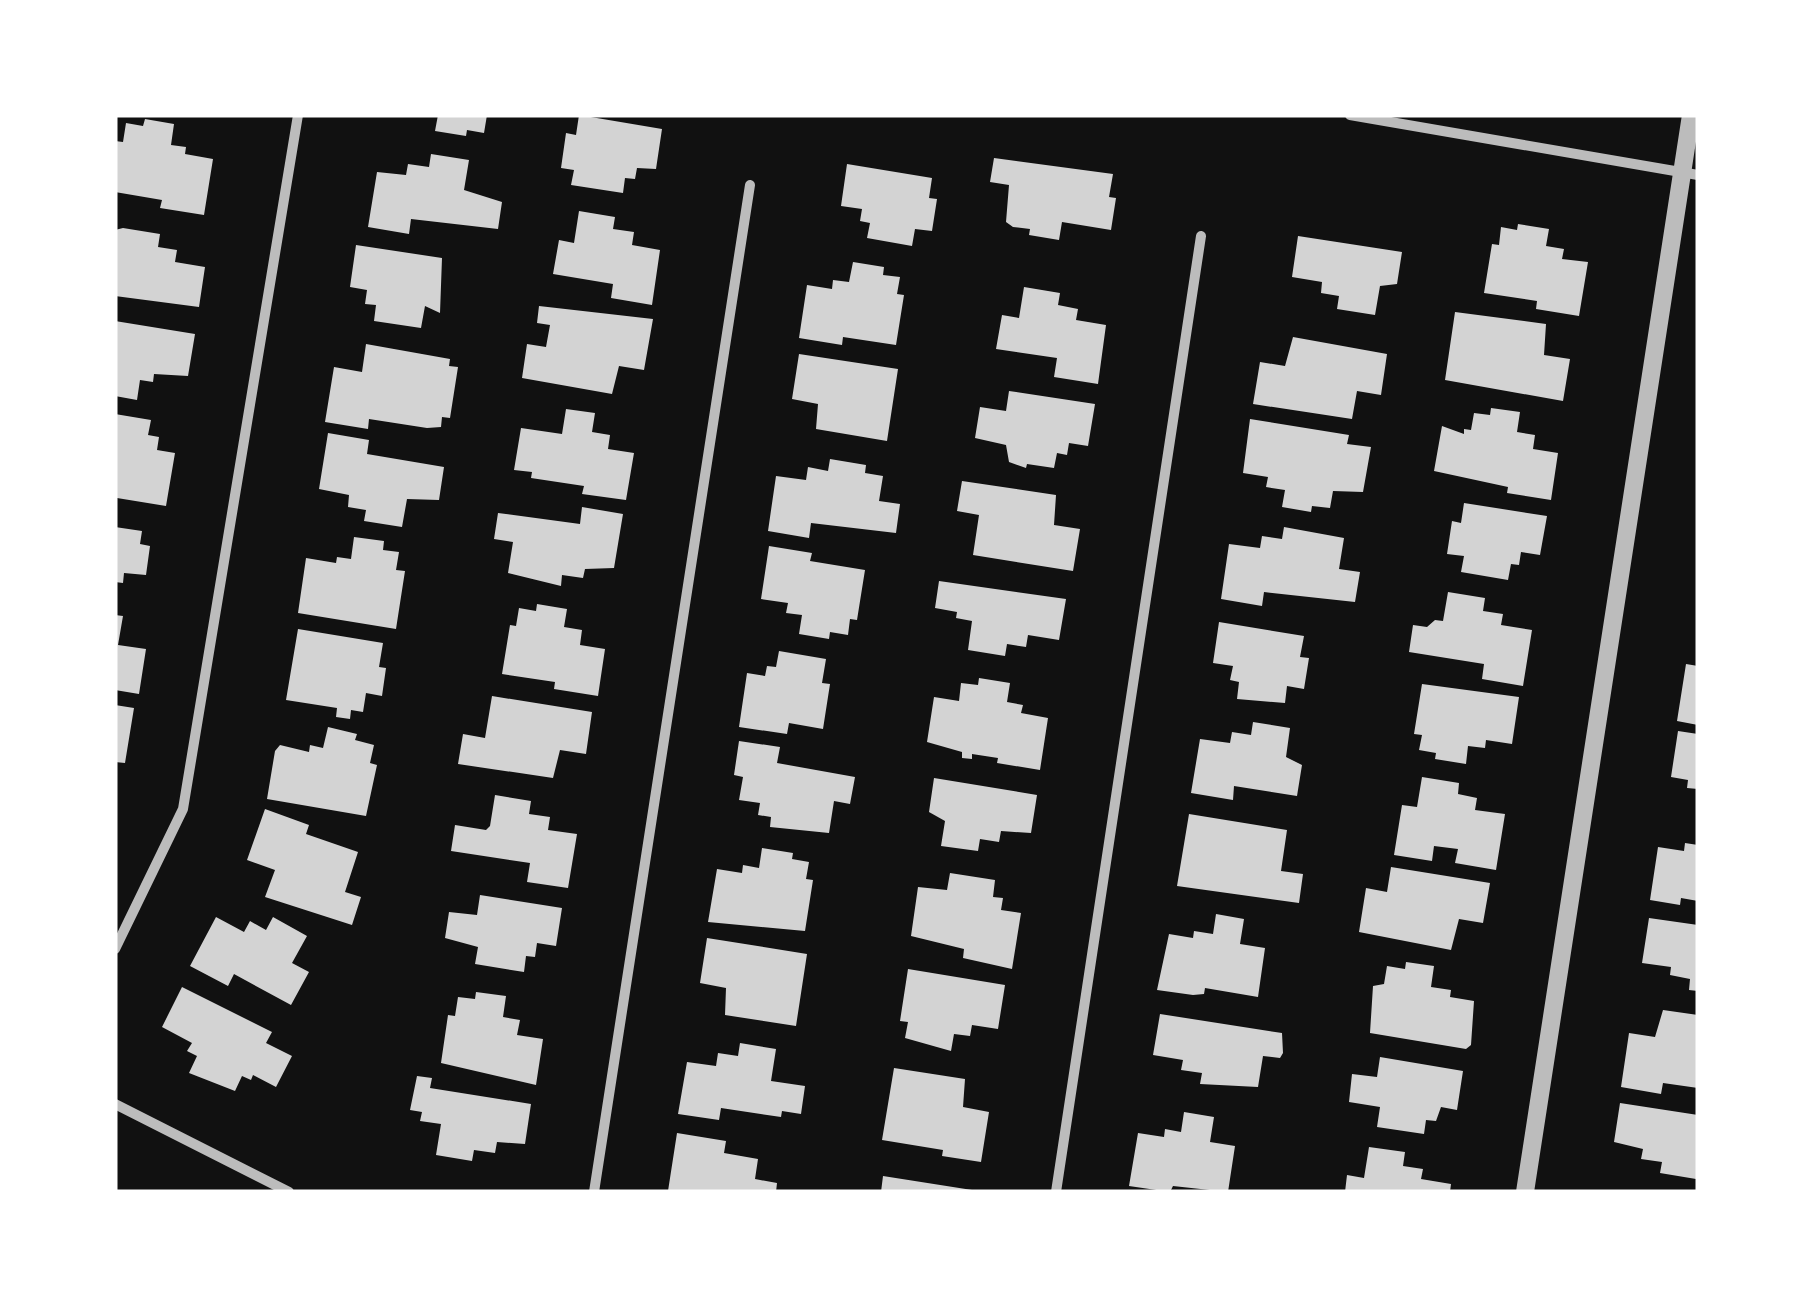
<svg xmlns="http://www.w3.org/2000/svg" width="1813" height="1307" font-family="'IBM Plex Serif',serif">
  <rect width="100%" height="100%" fill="#111"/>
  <path fill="#d3d3d3" d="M438 115H487L484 133 467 130 466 136 435 131Z
    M579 115 662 129 656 169 637 168 635 179 625 178 623 193 571 185 574 170 561 168 566 133 576 135Z
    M145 119 174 124 171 145 186 147 185 154 213 159 204 215 160 208 162 200 115 192V141L123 142 126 123 143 126Z
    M431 154 469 160 464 190 502 202 498 229 411 219 409 234 368 227 377 172 406 175 408 164 429 167Z
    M994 158 1113 174 1109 197 1116 198 1111 230 1062 222 1059 240 1029 235 1030 229 1013 227 1006 222 1009 185 990 182Z
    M847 164 932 178 929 198 937 199 932 231 915 229 912 246 867 238 870 223 860 221 862 209 841 206Z
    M579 211 615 217 613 229 634 232 632 245 660 250 652 305 611 298 613 284 553 274 559 240 574 243Z
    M1518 224 1549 229 1546 246 1564 249 1562 259 1588 262 1579 316 1536 309 1537 301 1484 293 1492 244 1499 245 1501 227 1517 230Z
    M123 228 160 234 158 247 177 250 175 262 205 267 199 307 115 296V230Z
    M1298 236 1402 252 1397 284 1380 286 1375 315 1337 309 1339 296 1321 293 1322 282 1292 277Z
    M356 245 442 258 440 313 425 306 421 328 374 321 376 305 365 304 367 290 350 287Z
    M853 262 884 267 883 275 900 277 897 294 904 295 896 345 843 337 842 345 799 338 807 285 832 289 833 280 849 282Z
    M1024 287 1060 293 1058 305 1078 309 1076 320 1106 325 1098 384 1054 377 1057 358 996 349 1002 315 1019 318Z
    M539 306 653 319 644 370 619 366 612 394 522 378 527 344 546 347 550 325 537 323Z
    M1455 312 1546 324 1544 355 1570 359 1563 401 1445 380Z
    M115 321 195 334 188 376 154 374 153 382 140 380 137 400 115 396Z
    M1293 337 1387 354 1381 395 1357 391 1352 419 1253 404 1260 362 1285 366Z
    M366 344 450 359 449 366 458 367 450 418 442 417 441 427 427 428 369 419 368 429 325 422 334 367 362 372Z
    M799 354 898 369 887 441 816 429 818 404 792 399Z
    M1009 391 1095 404 1088 446 1069 443 1067 455 1057 453 1054 468 1027 464 1026 468 1009 462 1006 445 975 438 980 407 1006 411Z
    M1491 408 1520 412 1517 432 1535 435 1533 449 1558 453 1551 500 1507 493 1508 487 1434 471 1442 426 1464 434V429L1471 430 1474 413 1490 415Z
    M566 409 595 413 592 432 610 435 608 449 634 453 626 500 582 494 584 486 531 478 532 472 514 470 521 428 562 434Z
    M115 414 151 420 148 435 159 437 157 450 175 453 166 506 117 498Z
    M1250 419 1349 435 1347 444 1371 447 1363 492 1333 491 1330 508 1312 506 1311 512 1282 507 1285 490 1266 487 1268 477 1243 473Z
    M328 433 369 440 367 454 444 467 439 500 407 499 402 527 364 521 366 510 348 507 349 495 319 489Z
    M830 459 866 465 865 473 883 476 879 501 900 504 896 533 811 523 809 538 768 531 776 476 806 480 808 467 828 471Z
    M962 481 1056 495 1054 525 1080 529 1073 571 973 555 979 515 957 511Z
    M1464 503 1547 516 1540 555 1521 552 1519 565 1511 564 1508 580 1461 572 1464 556 1447 554 1452 521 1461 523Z
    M582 507 623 514 614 568 585 569 583 578 562 575 561 586 508 573 513 542 494 539 498 513 580 524Z
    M115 527 142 531 140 544 150 546 146 575 124 573 123 583 115 582Z
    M1284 527 1344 538 1339 569 1360 572 1355 602 1264 592 1262 606 1221 599 1229 544 1260 548 1262 536 1282 539Z
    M354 537 384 541 383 550 399 552 396 570 405 571 396 629 298 613 306 558 336 563 337 557 351 559Z
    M769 546 812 553 810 561 865 570 857 620 850 619 848 635 830 632 829 639 799 634 802 615 786 613 788 603 761 599Z
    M939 581 1066 599 1059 640 1028 635 1026 647 1007 644 1005 656 968 650 972 621 956 618 957 612 935 608Z
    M1448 592 1485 598 1483 611 1503 614 1501 625 1532 630 1523 686 1482 679 1484 664 1409 652 1413 625 1427 627 1435 620 1443 621Z
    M537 604 567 609 564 627 582 630 580 645 605 649 598 696 554 689 555 682 502 674 510 625 516 626 519 608 536 611Z
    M115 615 123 616 118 645 146 649 139 694 115 690Z
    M1219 622 1304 636 1300 657 1309 658 1304 689 1287 686 1285 703 1237 699 1239 682 1230 680 1233 666 1213 663Z
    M298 629 383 643 379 667 386 668 382 696 366 693 363 712 351 710 350 719 336 717 337 708 286 700Z
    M779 651 826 659 822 683 830 684 823 729 789 723 787 734 739 727 747 673 765 676 767 666 776 667Z
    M1686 664 1698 666V725L1677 721Z
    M979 678 1010 683 1007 702 1023 705 1021 713 1048 718 1040 770 997 763 998 758 972 754V759L962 758V752L927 742 934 697 959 701 961 683 978 685Z
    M1422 684 1519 697 1512 744 1486 740 1485 748 1468 746 1466 764 1435 759 1436 753 1419 750 1422 735 1414 734Z
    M492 696 592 712 586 754 560 750 553 778 458 764 463 734 485 738Z
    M115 705 134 708 125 763 115 762Z
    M1253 722 1290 728 1286 757 1302 765 1297 796 1234 786 1233 800 1191 793 1200 739 1230 743 1232 732 1251 735Z
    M328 727 357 734 355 740 374 745 370 763 377 765 366 816 267 799 275 751 280 745 309 752 310 745 323 748Z
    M1678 731 1698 734V789L1687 788 1688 780 1671 777Z
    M739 741 780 747 777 763 855 777 850 804 834 801 829 833 770 827 771 817 758 815 760 803 739 800 743 777 734 775Z
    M1422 777 1459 783 1458 794 1477 798 1475 810 1505 814 1496 870 1455 863 1458 849 1434 846 1432 861 1394 855 1402 805 1417 807Z
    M934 778 1037 795 1031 833 1001 831 999 842 980 839 978 851 941 846 945 821 929 812Z
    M495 795 531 801 529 814 550 817 548 830 577 834 568 888 527 882 530 863 451 851 455 825 486 830 490 826Z
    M265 809 309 825 306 834 358 852 345 892 361 897 352 925 265 897 275 870 247 860Z
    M1189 814 1287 830 1281 871 1303 874 1299 903 1177 886Z
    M1685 843 1698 845V901L1681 898 1680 905 1650 900 1658 847 1684 851Z
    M762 848 793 853 792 859 809 862 806 879 813 880 805 931 708 922 717 869 742 873 743 865 759 868Z
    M1391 867 1490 883 1483 923 1459 919 1451 950 1359 932 1366 888 1387 892Z
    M950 873 995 880 993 897 1003 898 1001 910 1021 913 1012 969 963 958 964 949 911 936 918 887 947 890Z
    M480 895 562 908 556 946 537 943 535 957 526 956 524 972 475 964 478 947 445 938 449 912 477 915Z
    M1216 914 1244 919 1240 944 1265 948 1258 997 1205 988 1204 994 1193 995 1157 990 1169 934 1193 938 1194 931 1213 934Z
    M216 917 244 932 250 921 266 930 273 917 307 936 292 963 309 972 291 1005 234 974 228 986 190 966Z
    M1649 918 1698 925V991L1689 990 1690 979 1670 975 1671 967 1642 963Z
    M707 938 807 954 796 1026 725 1015 726 988 700 983Z
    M1406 962 1434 966 1431 987 1451 990 1450 997 1474 1001 1471 1045 1466 1049 1370 1033 1373 986 1384 984 1387 966 1405 969Z
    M908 969 1005 985 998 1029 972 1025 970 1036 954 1034 951 1051 905 1038 908 1022 900 1021Z
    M182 987 272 1032 266 1043 292 1056 276 1087 253 1075 251 1080 242 1076 235 1091 189 1073 197 1056 187 1051 192 1043 162 1027Z
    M476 992 506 996 503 1017 520 1020 517 1035 543 1039 536 1085 441 1063 448 1015 455 1016 458 997 475 999Z
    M1663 1010 1698 1015V1088L1663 1083 1661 1094 1621 1087 1629 1033 1655 1037Z
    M1160 1014 1282 1033 1283 1053 1280 1058 1263 1056 1258 1087 1200 1084 1202 1073 1181 1070 1183 1060 1153 1055Z
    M740 1043 776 1049 771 1081 805 1086 801 1114 782 1111 781 1117 721 1108 719 1120 678 1114 687 1062 716 1066 718 1053 738 1056Z
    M1380 1057 1463 1071 1457 1110 1441 1107 1436 1121 1426 1120 1424 1134 1377 1127 1380 1107 1349 1102 1352 1074 1377 1077Z
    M894 1068 965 1079 963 1107 989 1112 981 1162 942 1156 943 1150 882 1140Z
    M417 1076 432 1078 430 1088 531 1104 525 1144 497 1142 495 1153 474 1150 472 1161 436 1155 441 1124 420 1121 422 1112 410 1110Z
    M1620 1103 1698 1115 1696 1179 1660 1173 1662 1162 1641 1159 1643 1149 1614 1142Z
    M1184 1112 1214 1117 1210 1142 1235 1146 1228 1192 1173 1186 1170 1192 1129 1186 1138 1133 1164 1137 1165 1129 1181 1132Z
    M677 1133 726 1141 724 1153 758 1159 755 1179 777 1183 776 1192 668 1191Z
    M1369 1147 1405 1152 1403 1166 1423 1169 1421 1179 1451 1184 1450 1192H1345L1347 1175 1364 1178Z
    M883 1176 972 1190 971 1192H881Z"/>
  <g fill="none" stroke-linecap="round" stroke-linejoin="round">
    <path stroke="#bcbcbc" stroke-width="10" d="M1350 115 1698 175
      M115 949 183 809 298 115
      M115 1104 289 1192
      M594 1192 750 185
      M1056 1192 1201 236"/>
    <path stroke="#bcbcbc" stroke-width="18" d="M1525 1192 1691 115"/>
  </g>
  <rect width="1813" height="1307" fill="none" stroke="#ffffff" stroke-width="235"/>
</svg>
